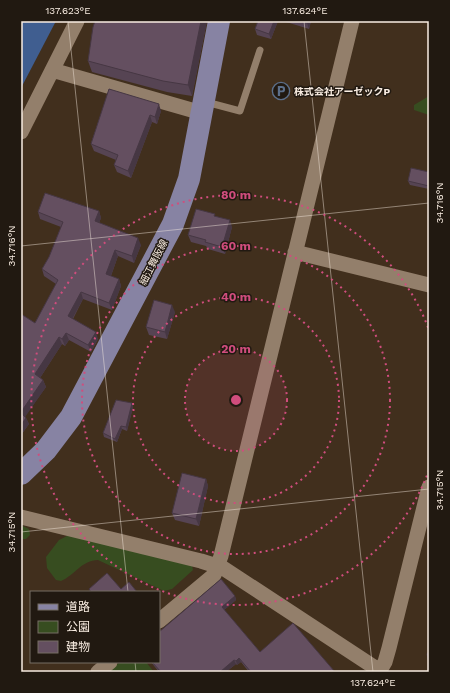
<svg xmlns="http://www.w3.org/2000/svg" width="450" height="693" font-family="'Work Sans','Noto Sans JP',sans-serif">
  <rect width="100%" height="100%" fill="#412f1d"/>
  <path fill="#374d20" d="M429 96V115L414 110V105Z
    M21 525 29 529 30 535 26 539H21Z
    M69 535 192 565 193 570 172 589 164 591 98 560C82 560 75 575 61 581L56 580 47 568 46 557 59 540Z
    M120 662H146L154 672H108Z"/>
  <path fill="#405e90" d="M21 21H56L21 88Z"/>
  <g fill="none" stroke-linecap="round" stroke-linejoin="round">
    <path stroke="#937f6b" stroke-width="7" d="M206 102 240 111 260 50"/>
    <path stroke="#937f6b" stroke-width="15" d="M52 70 202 113
      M21 132 77 21
      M295 252 429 285
      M21 517 201 561 223 568 380 671
      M159 621 214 575 221 556 352 21
      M98 672 110 662
      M379 672 385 662 389 648 429 487"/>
    <path stroke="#8783a3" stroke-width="22" d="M21 474 46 450 71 417 173 224 189 179 219 21"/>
  </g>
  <path fill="#564453" d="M207 21 192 96 167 92 92 72 88 61Z
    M278 21 271 39 257 35 255 29Z
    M283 21H311L309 29Z
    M109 89 161 111 157 124 152 122 131 178 117 172 114 165 116 160 94 151 91 144Z
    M429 172V189L410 185 408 181Z
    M99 211 101 218 99 223 141 245 134 263 118 256 111 276 119 279 121 286 112 310 83 299 73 319 98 339 91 352 69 340 65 346 62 344 40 378 43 380 46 387 25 416 29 424 21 435V314L35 323 56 284 44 276 42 269 49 257 61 227 40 219 38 212Z
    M215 216 232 227 225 254 208 249 206 246 191 242 188 235Z
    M175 312 167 339 149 335 146 327Z
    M132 403 133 407 127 431 122 429 117 442 104 437 103 433Z
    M206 479 208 486 199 526 175 520 172 513Z
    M235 596 236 600 224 610 260 652 335 672H249L241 662 237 665 236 664 226 672H159L151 662H159Z"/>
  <path fill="#463743" d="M201 21H207L192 96 188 85Z
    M274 21H278L271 39 269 34Z
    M307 21H311L309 29 307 23Z
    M159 104 161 111 157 124 155 117Z
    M150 115 152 122 131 178 128 171Z
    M99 211 101 218 97 228 95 221Z
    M230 220 232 227 225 254 222 247Z
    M138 238 141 245 134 263 132 256Z
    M115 250 118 256 109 281 106 274Z
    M119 279 121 286 112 310 109 303Z
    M81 292 83 299 70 323 68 316Z
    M172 305 175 312 167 339 165 332Z
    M96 332 98 339 91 352 88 345Z
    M66 333 69 340 65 346 62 339Z
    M59 337 62 344 38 381 35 374Z
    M43 380 46 387 23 420 21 415V412Z
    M132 403 133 407 127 431 126 427Z
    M26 418 29 424 21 435V425Z
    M121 426 122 429 117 442 115 439Z
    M206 479 208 486 199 526 196 519Z
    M235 596 236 600 223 611 222 607Z
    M239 658 241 662 237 665 236 661Z
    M234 660 236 664 226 672H220Z"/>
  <path fill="#644f60" stroke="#463743" d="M95 21H201L188 85 163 81 88 61 93 27Z
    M258 21H274L269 34 255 29Z
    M300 21H307V23Z
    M109 89 159 104 155 117 150 115 128 171 114 165 118 155 91 144Z
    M411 168 429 172V186L408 181Z
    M45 193 99 211 95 221 138 238 132 256 115 250 106 274 119 279 109 303 81 292 68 316 96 332 88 345 66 333 62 339 59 337 35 374 43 380 21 412V314L35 323 58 280 42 269 49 257 63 222 38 212Z
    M196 209 215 214 214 216 230 220 222 247 205 242 206 240 188 235Z
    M154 300 172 305 165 332 146 327Z
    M116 400 132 403 126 427 121 426 115 439 103 433Z
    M21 413 26 418 21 425Z
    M182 473 206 479 196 519 172 513Z
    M107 573 121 589 129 582 137 592H91L89 589Z
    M221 579 235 596 222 607 260 652 293 623 335 672H251L239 658 236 661 234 660 220 672H161L152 662H159V632Z
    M429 651V663L427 654Z"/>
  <path fill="none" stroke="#f9ede2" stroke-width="1" stroke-opacity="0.45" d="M68 21 128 592M304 21 373 672M21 246 429 203M21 532 429 489M135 662 136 672"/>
  <circle cx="236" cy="400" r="51" fill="#d04d7d" fill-opacity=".12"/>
  <g fill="none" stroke="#d04d7d" stroke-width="2" stroke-dasharray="2 4">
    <circle cx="236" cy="400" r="51"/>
    <circle cx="236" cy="400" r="103"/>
    <circle cx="236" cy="400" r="154"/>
    <path d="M429 470A205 205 0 1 1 429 330"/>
  </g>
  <defs>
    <symbol id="parking-ring" viewBox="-11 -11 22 22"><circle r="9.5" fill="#211911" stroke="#5c6f8a" stroke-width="1.5"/><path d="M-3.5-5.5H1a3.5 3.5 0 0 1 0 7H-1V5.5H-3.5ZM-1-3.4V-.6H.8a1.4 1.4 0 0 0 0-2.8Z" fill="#5c6f8a"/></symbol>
  </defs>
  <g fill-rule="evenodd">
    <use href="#parking-ring" x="271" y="81" width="20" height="20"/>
  </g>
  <g text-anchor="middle" stroke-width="3" stroke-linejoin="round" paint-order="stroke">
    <g font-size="10" font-weight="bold" fill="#f9ede2" stroke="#211911" text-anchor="start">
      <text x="294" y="95">株式会社アーゼックP</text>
    </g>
    <g font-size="10" fill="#f9ede2" stroke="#211911">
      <text transform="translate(153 262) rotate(-63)" y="4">細江舞阪線</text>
    </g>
  </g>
  <circle cx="236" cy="400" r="6" fill="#d04d7d" stroke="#211911" stroke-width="2"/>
  <g font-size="12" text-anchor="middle" font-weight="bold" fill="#d04d7d" stroke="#211911" stroke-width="3" stroke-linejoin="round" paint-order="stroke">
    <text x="236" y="199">80 m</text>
    <text x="236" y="250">60 m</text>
    <text x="236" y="301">40 m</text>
    <text x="236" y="353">20 m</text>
  </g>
  <rect width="450" height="693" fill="none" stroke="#211911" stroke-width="44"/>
  <rect x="30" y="591" width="130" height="72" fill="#211911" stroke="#776e65"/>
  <rect x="38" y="604" width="20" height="6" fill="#8783a3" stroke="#776e65"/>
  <text x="66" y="611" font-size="12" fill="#f9ede2">道路</text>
  <rect x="38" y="621" width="20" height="12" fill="#374d20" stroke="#776e65"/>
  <text x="66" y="631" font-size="12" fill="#f9ede2">公園</text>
  <rect x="38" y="641" width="20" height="12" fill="#644f60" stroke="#776e65"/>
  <text x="66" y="651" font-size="12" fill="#f9ede2">建物</text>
  <rect x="22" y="22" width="406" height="649" fill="none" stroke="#f9ede2" stroke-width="1.5"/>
  <g font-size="10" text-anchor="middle" fill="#f9ede2">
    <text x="68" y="14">137.623°E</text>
    <text x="305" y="14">137.624°E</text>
    <text transform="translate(439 203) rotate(-90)" y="4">34.716°N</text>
    <text transform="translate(11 246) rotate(-90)" y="4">34.716°N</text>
    <text transform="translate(439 490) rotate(-90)" y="4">34.715°N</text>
    <text transform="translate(11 532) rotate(-90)" y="4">34.715°N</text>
    <text x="373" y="686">137.624°E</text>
  </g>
</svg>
